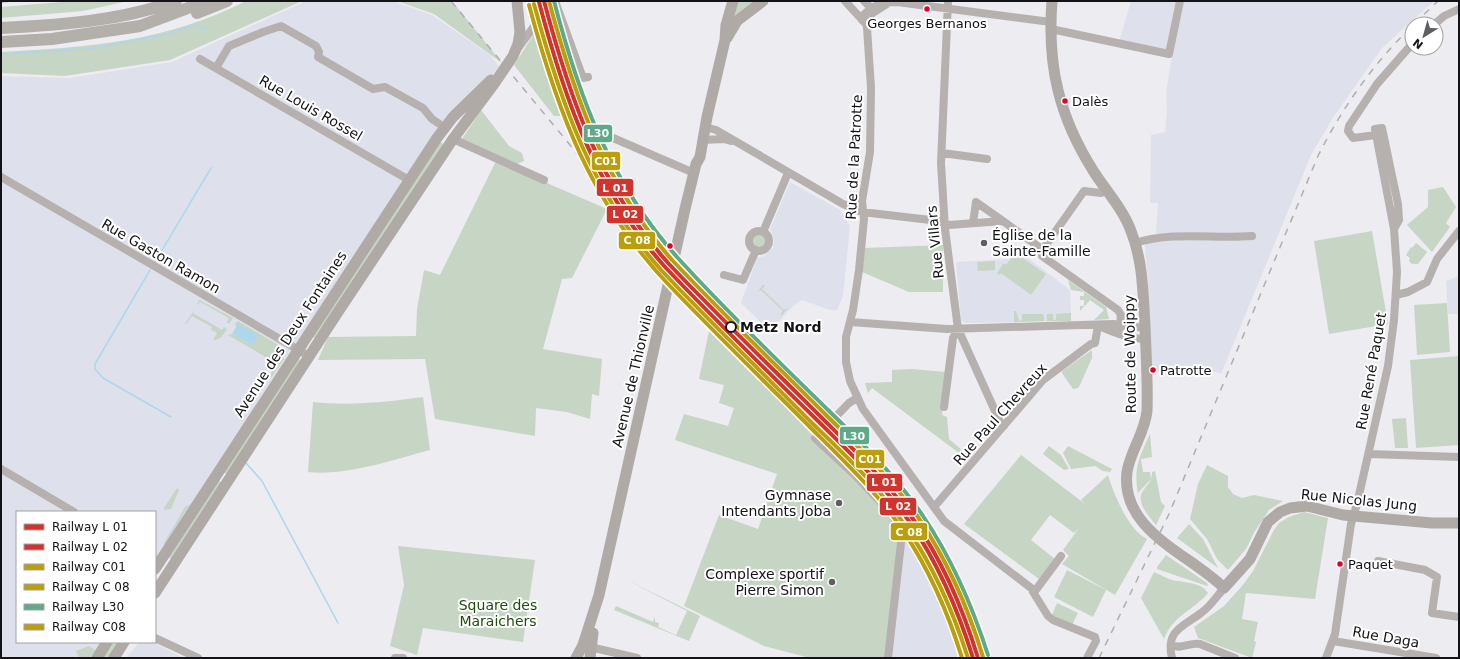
<svg xmlns="http://www.w3.org/2000/svg" width="1460" height="659" font-family="'DejaVu Sans',sans-serif">
  <rect width="100%" height="100%" fill="#ececf1"/>
  <path fill="#dee0eb" d="M306 1H393L432 15 490 55 501 69 453 117 155 569V512H17V642H107L97 658H1V76L70 78 172 62Z
    M1131 1H1434L1382 48 1334 116 1311 155 1221 374 1216 372 1148 371 1145 328 1148 278 1144 236 1156 235 1158 203H1150L1151 135 1165 132 1167 112 1166 93 1172 56 1119 42Z
    M790 182 840 210 850 226 843 296 837 310H830L802 300 794 305 770 331 741 303 757 258 764 256 773 248 774 239 770 229Z
    M1016 249 1070 290 1071 321 966 323 961 320 956 262 1010 259Z
    M1459 276V314H1448L1446 281Z
    M896 521 911 539 947 609 964 658H884Z
    M148 642H152L184 658H126L138 644Z"/>
  <path fill="#c7d5c4" d="M74 1H128L83 11 1 18V7Z
    M246 1H302L170 60 65 76 1 73V52C89 47 166 42 246 1Z
    M397 1H452L502 63 434 14Z
    M733 1H763L726 25Z
    M534 34H538L565 116H554L514 65Z
    M481 110 509 146 522 153 524 161 517 164 462 139Z
    M439 141 445 145 315 338 312 336Z
    M496 161 607 209 572 278 562 279 543 349 602 359 599 396 592 394 590 419 567 412 536 408 535 436 435 419 425 359 318 360 328 337 416 336 417 309 424 270 440 275Z
    M1443 187 1456 207 1446 223 1450 227 1432 252 1407 225 1428 207V190Z
    M1372 231 1388 324 1329 334 1314 241Z
    M753 241a7 7 0 1 1 14 0a7 7 0 1 1-14 0Z
    M1416 243 1427 252 1418 264H1412L1409 261 1410 258 1406 255 1411 247 1412 248Z
    M943 245V292H909L862 272 865 248Z
    M1015 253 1046 274 1031 295 1001 273 999 275 997 273 1003 264H1007Z
    M995 261V270L978 271 977 262Z
    M1068 280 1106 307 1109 319 1094 320 1104 310 1090 300 1080 311V306H1084V300H1080V296H1084V292L1071 290Z
    M763 285H765L762 289 784 310 788 308 782 315H780L783 311 761 290 758 292Z
    M199 300 233 318 229 324 227 322 229 318 200 302 197 305Z
    M1447 303 1450 352 1417 355 1414 305Z
    M195 309 193 313 222 330 224 327 227 329C223 335 221 340 213 340L217 333 211 330 212 327 192 316 186 324H185Z
    M1014 311H1016L1019 321 1022 320V314H1043L1044 321 1014 322Z
    M1071 313V321H1047V314H1053V320H1056V314Z
    M238 321 280 346 284 359 271 378 270 376 276 363 228 335 232 334 252 345 238 324 236 327 235 324Z
    M710 326 815 438 891 513 901 538 886 658H810L764 646 684 606 719 515 758 529 777 474 675 440 684 414 728 426 734 408 719 403 724 385 699 379Z
    M1092 350V358L1080 385 1078 388 1073 389 1062 373V371Z
    M1459 356V445L1416 448 1410 360Z
    M298 358 301 361 227 474 223 472Z
    M912 369 946 372 942 415 947 417 949 439 961 449 959 453 872 388 868 393 865 383 892 382V370Z
    M423 397 430 450C392 460 347 476 308 472L313 402C350 406 386 402 423 397Z
    M1406 418 1408 448H1395L1392 419Z
    M1150 434 1152 457 1141 459 1143 472H1150L1151 479 1138 493C1133 468 1140 456 1150 434Z
    M1049 446 1061 455 1069 469 1064 470 1043 454Z
    M1068 446 1112 469 1110 472 1103 471 1095 466 1071 469 1063 453Z
    M1021 455 1085 504 1081 500 1108 475C1114 494 1128 530 1147 539L1115 595 1062 564 1069 556 1063 550 1079 528 1074 533 1050 515 1063 498 1031 540 1055 559 1039 579 964 524Z
    M1207 465 1228 476V487L1233 494 1242 498 1254 495 1283 501 1269 510 1255 531 1246 549 1228 570 1217 559 1207 539 1190 519 1198 484Z
    M1155 471 1161 502 1165 506 1156 525C1149 516 1135 502 1143 491 1148 483 1152 482 1152 472Z
    M218 479 222 484 171 559 169 557Z
    M177 488 179 490 171 509 164 510V508Z
    M190 504 165 544 164 543 185 507Z
    M1304 512 1328 518 1315 599 1246 593 1242 619 1258 622 1254 641 1256 642 1252 658 1198 638 1194 627 1224 606 1242 586 1253 571 1274 530 1279 523 1289 517Z
    M1189 524 1203 539 1218 568 1177 538Z
    M398 546 535 560 523 642 423 628 417 655 390 646 404 585Z
    M1166 555 1207 583 1208 585 1207 586 1157 569V567Z
    M1067 570 1106 590 1093 617 1054 597Z
    M1154 572C1159 574 1164 577 1169 579 1180 583 1201 581 1208 593 1193 611 1173 615 1164 639L1141 598Z
    M625 579 700 616 689 641 614 610 616 606 653 622 655 617V622L659 623 658 627 676 635 687 611Z
    M1057 603 1078 613 1072 625 1052 615Z
    M110 642H120L110 658H100Z
    M89 646 95 650 90 658H79L76 651Z"/>
  <path fill="#acd7ed" d="M238 324 258 335 252 345 232 334Z"/>
  <g fill="none" stroke-linecap="round" stroke-linejoin="round">
    <path stroke="#acd7ed" stroke-width="1.5" d="M1 54 90 49 168 34 193 25 207 30
      M155 262 211 168
      M150 270 95 364V369L103 378 171 417
      M246 463 262 481 338 623"/>
    <path stroke="#b6b1af" stroke-width="8" d="M555 1 583 78 588 77
      M845 1 866 24 867 28 871 88 870 152 862 201 864 219 859 270 853 310 846 337V362L850 381 863 409 944 521 1035 591 1061 556
      M864 1 870 7
      M948 1 941 163 945 229 958 329 1000 422 1004 426
      M861 18C871 6 881 2 897 2L1051 22
      M862 20 887 4
      M1435 24 1444 16 1459 9
      M1051 29 1169 54 1180 1
      M518 48 553 1
      M200 59 409 180
      M216 68 229 46 263 32 281 26 316 46 319 52 318 57 373 89 385 87 423 108 432 119 444 127
      M705 127 716 130 843 204 862 212 939 221 949 225 1003 221 1039 247 1042 256 1118 310 1121 315 1119 334
      M597 131 694 173
      M1376 135 1353 138 1348 131 1349 126 1377 84 1412 44
      M453 139 544 180
      M702 140 724 139 731 141
      M942 153 987 159
      M1 177 309 356
      M973 223 976 202 1003 221
      M749 241a10 10 0 1 1 20 0a10 10 0 1 1-20 0Z
      M763 232 788 173
      M1135 243C1174 231 1213 239 1252 236
      M1041 252 1084 191 1101 193 1106 191
      M724 275 743 280 756 250
      M1396 295 1408 292 1427 282 1437 259 1459 231
      M850 322 947 329 1113 324 1145 328
      M1099 326C1114 333 1130 339 1146 339
      M857 398 849 403 815 438 855 475 891 513 898 525 901 543 888 658
      M944 407 953 338 958 329
      M1369 454 1459 457
      M1 469 74 512
      M935 506 1043 380 1091 344 1095 343 1098 325
      M1378 561 1425 570 1437 577 1432 613 1459 617
      M1033 592 1048 616 1053 620 1095 637 1096 641 1087 658
      M155 638 198 658
      M1333 641 1436 658
      M1171 645C1181 650 1190 642 1200 644L1235 658
      M590 647 637 658
      M395 658H403
      M1172 658C1165 630 1184 626 1201 613 1210 607 1217 596 1224 588
      M1326 658 1335 634 1351 524 1357 504 1388 366 1394 320 1397 272 1394 229 1375 129 1382 128 1398 204 1399 220 1394 229"/>
    <path stroke="#afaaa6" stroke-width="11" d="M1052 1C1047 66 1059 117 1094 172 1106 191 1123 209 1131 231 1143 261 1143 294 1145 326 1146 355 1148 383 1147 411 1145 433 1130 451 1127 472 1120 531 1190 554 1224 588L1250 559 1268 522 1280 512 1290 508 1307 506 1343 515 1432 523H1459
      M727 38 737 21 763 1
      M155 569 437 138 453 117 491 80
      M155 593 338 312 453 139 494 84 513 56 518 44 520 32 517 1
      M97 658 107 642
      M114 658 124 642
      M576 658 583 645 599 595 685 209 696 164 700 157 707 117 725 40 726 25 733 1
      M590 658 593 633"/>
    <path stroke="#b3afab" stroke-width="12" d="M197 13 227 1
      M1 28C60 25 120 21 176 1
      M1 42 52 39 140 26 207 1"/>
    <path stroke="#b0adaf" stroke-width="1.5" stroke-dasharray="7 7" stroke-linecap="butt" d="M451 1 599 180 630 223
      M1 2 13 1
      M1414 24 1438 1
      M1099 658 1169 514 1318 156C1342 108 1373 64 1412 26"/>
    <defs>
      <path id="rail-1" d="M544 1C570 99 600 187 669 264 718 316 770 366 820 416 853 449 887 481 913 519 943 561 963 609 978 658"/>
      <path id="rail-2" d="M539 2C565 101 596 190 666 268 715 320 766 370 817 420 850 453 884 485 911 524 939 565 958 610 973 658"/>
      <path id="rail-3" d="M549 1C575 98 605 185 673 261 722 313 774 363 825 414 858 446 891 478 918 517 947 560 968 607 983 657"/>
      <path id="rail-4" d="M534 4C561 104 592 193 662 271 711 323 763 373 813 424 846 456 880 488 906 527 934 567 953 611 968 658"/>
      <path id="rail-5" d="M554 1C579 97 610 182 677 257 725 310 777 360 828 410 862 443 896 476 923 516 952 559 972 605 988 655"/>
      <path id="rail-6" d="M529 5C558 113 590 201 668 284 714 332 762 379 809 426 842 459 876 491 902 529 929 569 948 612 962 658"/>
    </defs>
    <use href="#rail-1" stroke="#fff" stroke-width="7"/>
    <use href="#rail-2" stroke="#fff" stroke-width="7"/>
    <use href="#rail-3" stroke="#fff" stroke-width="7"/>
    <use href="#rail-4" stroke="#fff" stroke-width="7"/>
    <use href="#rail-5" stroke="#fff" stroke-width="7"/>
    <use href="#rail-6" stroke="#fff" stroke-width="7"/>
    <use href="#rail-1" stroke="#d1342d" stroke-width="4"/>
    <use href="#rail-2" stroke="#d1342d" stroke-width="4"/>
    <use href="#rail-3" stroke="#ba9e0a" stroke-width="4"/>
    <use href="#rail-4" stroke="#ba9e0a" stroke-width="4"/>
    <use href="#rail-5" stroke="#5ea987" stroke-width="4"/>
    <use href="#rail-6" stroke="#ba9e0a" stroke-width="4"/>
  </g>
  <g fill="#e4002b" stroke="#fff" stroke-width="1.5">
    <circle cx="927" cy="9" r="3.5"/>
    <circle cx="1065" cy="101" r="3.5"/>
    <circle cx="670" cy="246" r="3.5"/>
    <circle cx="1153" cy="370" r="3.5"/>
    <circle cx="1340" cy="564" r="3.5"/>
  </g>
  <g fill="#5f5f63" stroke="#fff" stroke-width="1.5">
    <circle cx="984" cy="243" r="4"/>
    <circle cx="839" cy="503" r="4"/>
    <circle cx="832" cy="582" r="4"/>
  </g>
  <circle fill="#fff" stroke="#131317" stroke-width="2" cx="731" cy="327" r="5"/>
  <g text-anchor="middle" stroke-width="4" stroke-linejoin="round" paint-order="stroke">
    <g font-size="13" fill="#131317" stroke="#fff" text-anchor="start">
      <text x="927" y="28" text-anchor="middle">Georges Bernanos</text>
      <text x="1072" y="106">Dalès</text>
      <text x="1160" y="375">Patrotte</text>
      <text x="1348" y="569">Paquet</text>
    </g>
    <g font-size="14" fill="#131317" stroke="#fff">
      <text transform="translate(311 108) rotate(30)" y="5">Rue Louis Rossel</text>
      <text transform="translate(854 157) rotate(-87)" y="5">Rue de la Patrotte</text>
      <text transform="translate(935 242) rotate(-96)" y="5">Rue Villars</text>
      <text transform="translate(161 256) rotate(30)" y="5">Rue Gaston Ramon</text>
      <text transform="translate(290 334) rotate(-57)" y="5">Avenue des Deux Fontaines</text>
      <text transform="translate(1130 354) rotate(-91)" y="5">Route de Woippy</text>
      <text transform="translate(1371 371) rotate(-80)" y="5">Rue René Paquet</text>
      <text transform="translate(633 376) rotate(-77)" y="5">Avenue de Thionville</text>
      <text transform="translate(1000 414) rotate(-48)" y="5">Rue Paul Chevreux</text>
      <text transform="translate(1359 500) rotate(6)" y="5">Rue Nicolas Jung</text>
      <text transform="translate(1386 637) rotate(10)" y="5">Rue Daga</text>
    </g>
    <g font-size="14" fill="#131317" stroke="#fff" text-anchor="end">
      <text x="992" y="240" text-anchor="start">Église de la<tspan x="992" dy="16">Sainte-Famille</tspan></text>
      <text x="831" y="500">Gymnase<tspan x="831" dy="16">Intendants Joba</tspan></text>
      <text x="824" y="579">Complexe sportif<tspan x="824" dy="16">Pierre Simon</tspan></text>
    </g>
    <g font-size="14" font-weight="bold" fill="#131317" stroke="#fff" text-anchor="start">
      <text x="740" y="332">Metz Nord</text>
    </g>
    <g font-size="14" fill="#1e4c0b" stroke="#fff">
      <text x="498" y="610">Square des<tspan x="498" dy="16">Maraichers</tspan></text>
    </g>
  </g>
  <g stroke="#fff" stroke-width="1.5">
    <rect x="583" y="124" width="30" height="19" rx="4" fill="#5ea987"/>
    <rect x="591" y="151" width="30" height="20" rx="4" fill="#ba9e0a"/>
    <rect x="596" y="178" width="38" height="19" rx="4" fill="#d1342d"/>
    <rect x="606" y="205" width="38" height="19" rx="4" fill="#d1342d"/>
    <rect x="618" y="231" width="38" height="19" rx="4" fill="#ba9e0a"/>
    <rect x="839" y="426" width="31" height="19" rx="4" fill="#5ea987"/>
    <rect x="855" y="449" width="30" height="20" rx="4" fill="#ba9e0a"/>
    <rect x="866" y="473" width="37" height="19" rx="4" fill="#d1342d"/>
    <rect x="879" y="497" width="38" height="19" rx="4" fill="#d1342d"/>
    <rect x="890" y="522" width="38" height="19" rx="4" fill="#ba9e0a"/>
  </g>
  <g font-size="11" text-anchor="middle" font-weight="bold" fill="#fff">
    <text x="598" y="137">L30</text>
    <text x="606" y="165">C01</text>
    <text x="615" y="192">L 01</text>
    <text x="625" y="218">L 02</text>
    <text x="637" y="244">C 08</text>
    <text x="854" y="440">L30</text>
    <text x="870" y="463">C01</text>
    <text x="884" y="486">L 01</text>
    <text x="898" y="510">L 02</text>
    <text x="909" y="536">C 08</text>
  </g>
  <rect width="1460" height="659" fill="none" stroke="#131317" stroke-width="4"/>
  <rect x="16" y="511" width="140" height="132" fill="#ffffff" stroke="#a1a1a2"/>
  <rect x="24" y="524" width="20" height="6" fill="#d1342d" stroke="#a1a1a2"/>
  <text x="52" y="531" font-size="12" fill="#131317">Railway L 01</text>
  <rect x="24" y="544" width="20" height="6" fill="#d1342d" stroke="#a1a1a2"/>
  <text x="52" y="551" font-size="12" fill="#131317">Railway L 02</text>
  <rect x="24" y="564" width="20" height="6" fill="#ba9e0a" stroke="#a1a1a2"/>
  <text x="52" y="571" font-size="12" fill="#131317">Railway C01</text>
  <rect x="24" y="584" width="20" height="6" fill="#ba9e0a" stroke="#a1a1a2"/>
  <text x="52" y="591" font-size="12" fill="#131317">Railway C 08</text>
  <rect x="24" y="604" width="20" height="6" fill="#5ea987" stroke="#a1a1a2"/>
  <text x="52" y="611" font-size="12" fill="#131317">Railway L30</text>
  <rect x="24" y="624" width="20" height="6" fill="#ba9e0a" stroke="#a1a1a2"/>
  <text x="52" y="631" font-size="12" fill="#131317">Railway C08</text>
  <g transform="translate(1424 36) rotate(217)"><circle r="19" fill="#ffffff" stroke="#a1a1a2"/>
  <path d="M0-3L7 15L0 10L-7 15Z" fill="#5f5f63"/>
  <text y="-6" font-size="11" font-weight="bold" text-anchor="middle" fill="#131317">N</text>
  </g>
</svg>
